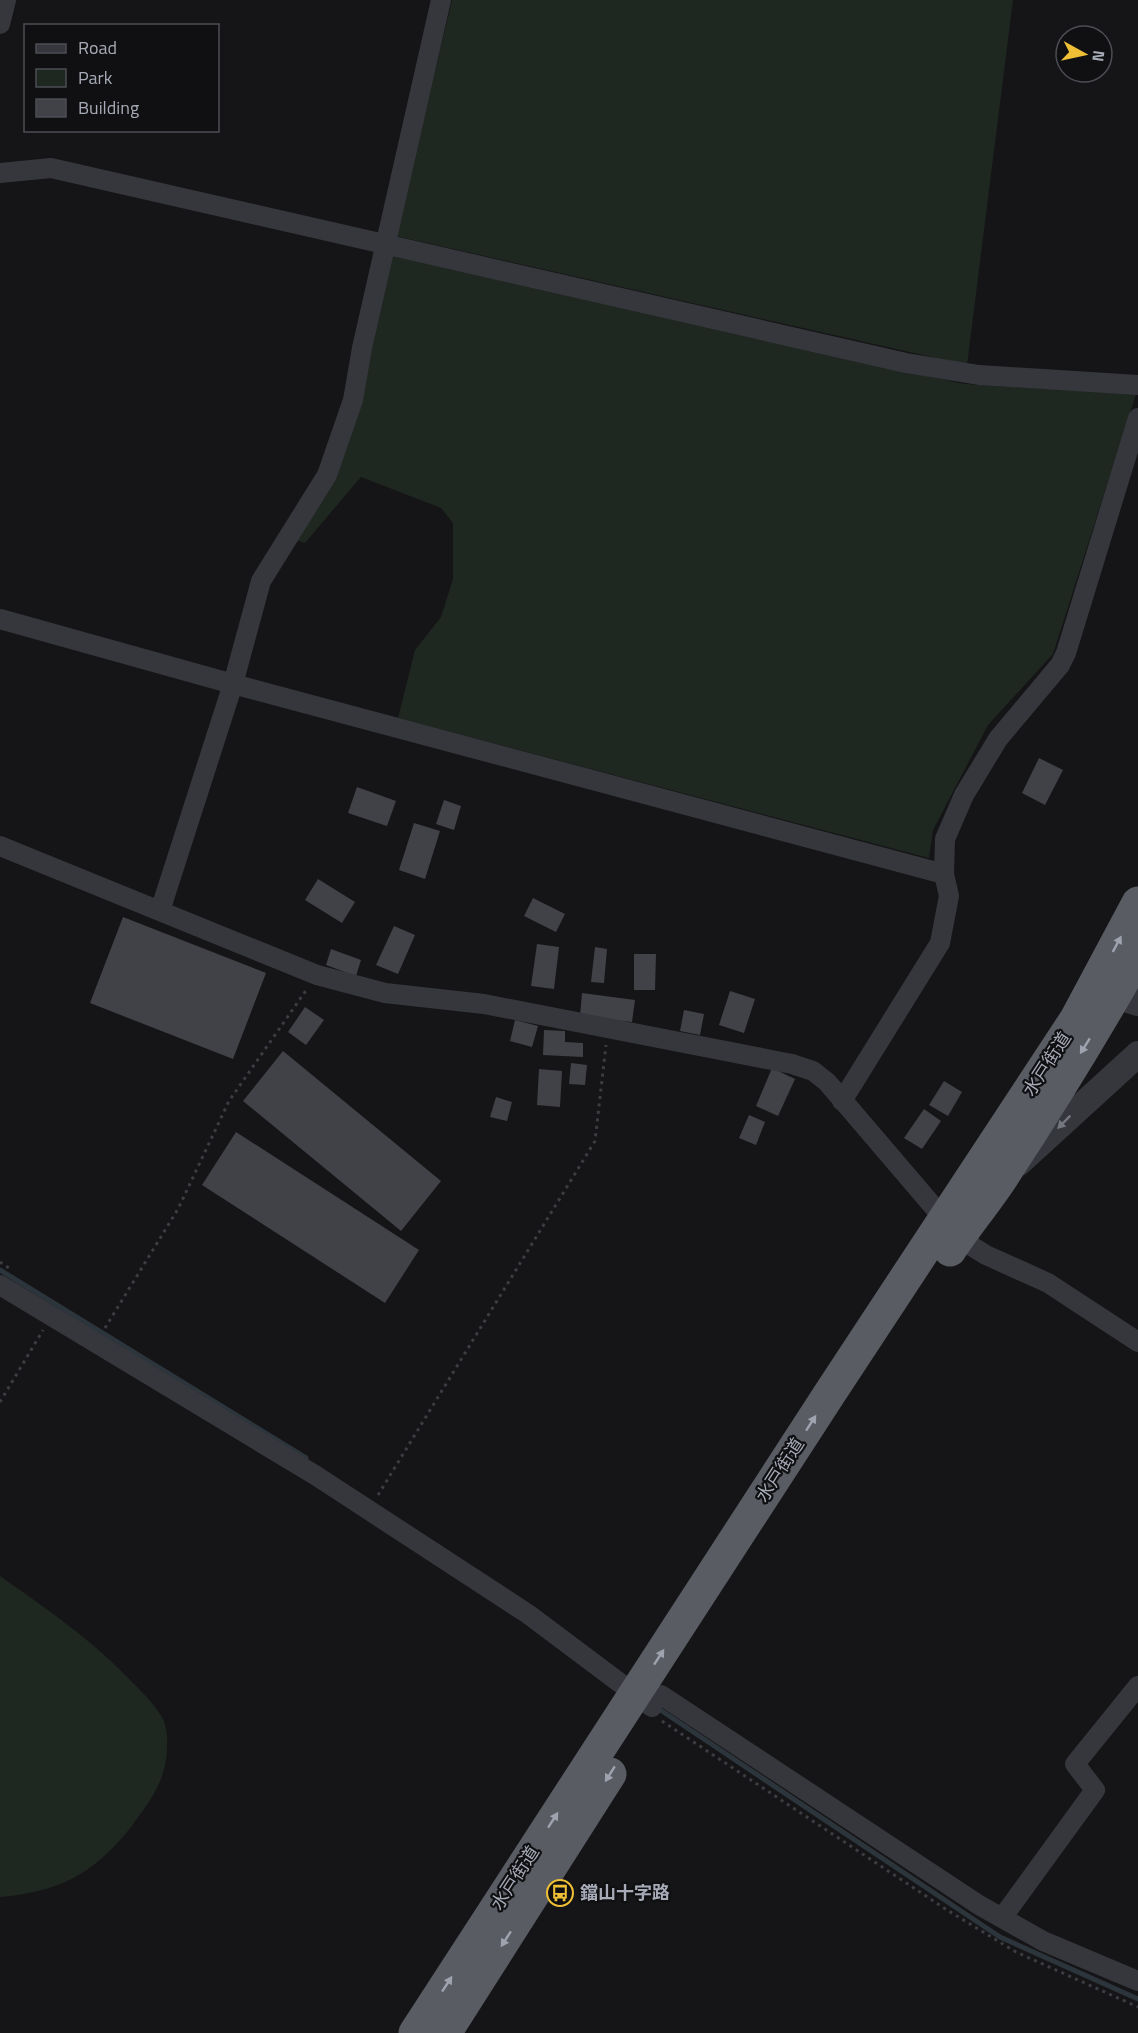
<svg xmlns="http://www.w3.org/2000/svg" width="1138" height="2033" font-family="'Titillium Web','Noto Sans JP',sans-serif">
  <rect width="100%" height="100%" fill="#151517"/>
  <path fill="#1f2721" d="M452 0H1013L967 365 396 236Z
    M392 254 964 384 1136 394 1053 654 988 725 933 830 929 858 398 718 415 650 441 617 453 579V523L441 508 361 477 305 543 293 539 329 481 363 400 366 361Z
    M0 1576C47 1609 95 1642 134 1684 144 1694 156 1706 163 1719 166 1726 168 1738 167 1746 167 1780 150 1801 131 1827 94 1874 59 1892 0 1897Z"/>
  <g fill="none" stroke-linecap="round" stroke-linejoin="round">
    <path stroke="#2d353c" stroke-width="5" d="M0 1270 306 1458
      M656 1707 1000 1937 1138 1999"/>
  </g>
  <path fill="#414247" d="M1039 758 1063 770 1045 805 1022 793Z
    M357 787 396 801 387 826 348 813Z
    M444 800 461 806 454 830 436 824Z
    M414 823 440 831 425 879 399 870Z
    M318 879 355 902 342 923 305 900Z
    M533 898 565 914 556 932 524 916Z
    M123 917 266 973 233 1059 90 1003Z
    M394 926 415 935 398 974 376 965Z
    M537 944 559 947 554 989 531 986Z
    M595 947 607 949 604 983 591 982Z
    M331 949 361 960 356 976 326 965Z
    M634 954H656L655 990H634Z
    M730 991 755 999 744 1033 719 1025Z
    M582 993 635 1000 632 1022 580 1016Z
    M305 1007 324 1020 306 1045 288 1032Z
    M684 1010 704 1014 700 1035 680 1031Z
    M515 1020 538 1026 532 1047 510 1041Z
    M544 1030 565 1031V1042L583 1043V1057L543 1055Z
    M283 1051 441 1181 401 1231 243 1101Z
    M571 1063 587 1065 585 1085 569 1084Z
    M772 1068 795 1079 778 1116 756 1106Z
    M539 1069 562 1071 560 1107 537 1105Z
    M944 1081 962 1092 948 1116 929 1105Z
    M496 1097 512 1102 507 1121 490 1117Z
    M924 1109 941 1121 922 1149 904 1138Z
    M749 1115 765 1122 756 1145 739 1138Z
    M236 1132 419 1250 385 1303 202 1185Z"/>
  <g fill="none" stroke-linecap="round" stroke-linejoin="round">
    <path stroke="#3c3d43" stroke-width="3" stroke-dasharray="3 4.5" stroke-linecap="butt" d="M0 1262 9 1268
      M105 1328 178 1209 229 1101 307 989
      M0 1402 43 1330
      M378 1495 595 1141 606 1045
      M662 1721 947 1910 1016 1952 1138 2007"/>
    <path stroke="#36373c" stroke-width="20" d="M0 24 6 0
      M0 173 51 168 906 363 979 375 1138 385
      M0 619 233 684 944 874
      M0 846 317 975 385 993 484 1004 792 1064 813 1071 827 1082 944 1219 973 1247 986 1255 1048 1283 1138 1342
      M160 911 233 684 261 581 327 475 353 400 362 348 441 0
      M842 1101 940 943 949 896 944 874 945 839 964 795 998 739 1060 665 1066 653 1138 418
      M0 1285 315 1475 528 1614 652 1707
      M661 1695 979 1905 1043 1941 1138 1981
      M1002 1918 1095 1790 1075 1764 1138 1686"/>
    <path stroke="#36373c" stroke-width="26" d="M1100 987 1115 996 1138 1003
      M1019 1163 1138 1054"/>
    <path stroke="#5a5c64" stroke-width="33" d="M950 1250C966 1226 985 1203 1001 1179 1049 1106 1095 1031 1138 955
      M415 2033 830 1393 1076 1019 1138 903
      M445 2033 610 1774"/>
  </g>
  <defs><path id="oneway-solid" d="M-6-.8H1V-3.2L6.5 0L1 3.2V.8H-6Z" transform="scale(1.5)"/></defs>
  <g fill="#9fa3af">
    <use href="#oneway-solid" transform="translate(1117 944) rotate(-62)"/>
    <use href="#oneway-solid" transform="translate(1085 1046) rotate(122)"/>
    <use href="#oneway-solid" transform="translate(811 1423) rotate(-57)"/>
    <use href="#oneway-solid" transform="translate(659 1657) rotate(-57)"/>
    <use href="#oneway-solid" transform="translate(610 1774) rotate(122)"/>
    <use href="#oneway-solid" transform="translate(553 1820) rotate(-57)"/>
    <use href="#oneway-solid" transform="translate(506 1939) rotate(123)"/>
    <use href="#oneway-solid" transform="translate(447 1984) rotate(-57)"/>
  </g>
  <use fill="#747780" href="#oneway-solid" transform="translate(1064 1122) rotate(135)"/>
  <defs>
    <symbol id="bus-ring" viewBox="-11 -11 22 22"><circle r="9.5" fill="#101012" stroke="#efbf35" stroke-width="1.5"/><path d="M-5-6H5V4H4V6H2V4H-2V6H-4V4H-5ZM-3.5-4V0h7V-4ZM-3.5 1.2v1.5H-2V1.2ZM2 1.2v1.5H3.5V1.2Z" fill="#efbf35"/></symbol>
  </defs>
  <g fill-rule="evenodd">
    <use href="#bus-ring" x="545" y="1878" width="30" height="30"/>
  </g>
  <g text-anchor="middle" stroke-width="4.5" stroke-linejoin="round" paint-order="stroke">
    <g font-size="18" fill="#a7abb7" stroke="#101012">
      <text transform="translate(1047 1064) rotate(-57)" y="6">水戸街道</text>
      <text transform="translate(780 1470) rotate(-57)" y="6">水戸街道</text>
      <text transform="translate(515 1878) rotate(-57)" y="6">水戸街道</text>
    </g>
    <g font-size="18" font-weight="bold" fill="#a7abb7" stroke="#101012" text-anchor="start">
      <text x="580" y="1899">鐺山十字路</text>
    </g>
  </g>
  <rect x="24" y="24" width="195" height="108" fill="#101012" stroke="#4c4e54" stroke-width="1.5"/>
  <rect x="36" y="44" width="30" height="9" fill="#36373c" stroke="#4c4e54" stroke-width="1.5"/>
  <text x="78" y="54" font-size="18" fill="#a7abb7">Road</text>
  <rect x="36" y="69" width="30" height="18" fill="#1f2721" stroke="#4c4e54" stroke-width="1.5"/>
  <text x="78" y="84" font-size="18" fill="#a7abb7">Park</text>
  <rect x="36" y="99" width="30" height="18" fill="#414247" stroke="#4c4e54" stroke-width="1.5"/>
  <text x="78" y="114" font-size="18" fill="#a7abb7">Building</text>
  <g transform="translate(1084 54) rotate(98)"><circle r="28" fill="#101012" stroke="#4c4e54" stroke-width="1.5"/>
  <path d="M0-4.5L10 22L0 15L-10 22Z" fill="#efbf35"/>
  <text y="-9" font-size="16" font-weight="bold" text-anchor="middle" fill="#a7abb7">N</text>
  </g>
</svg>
